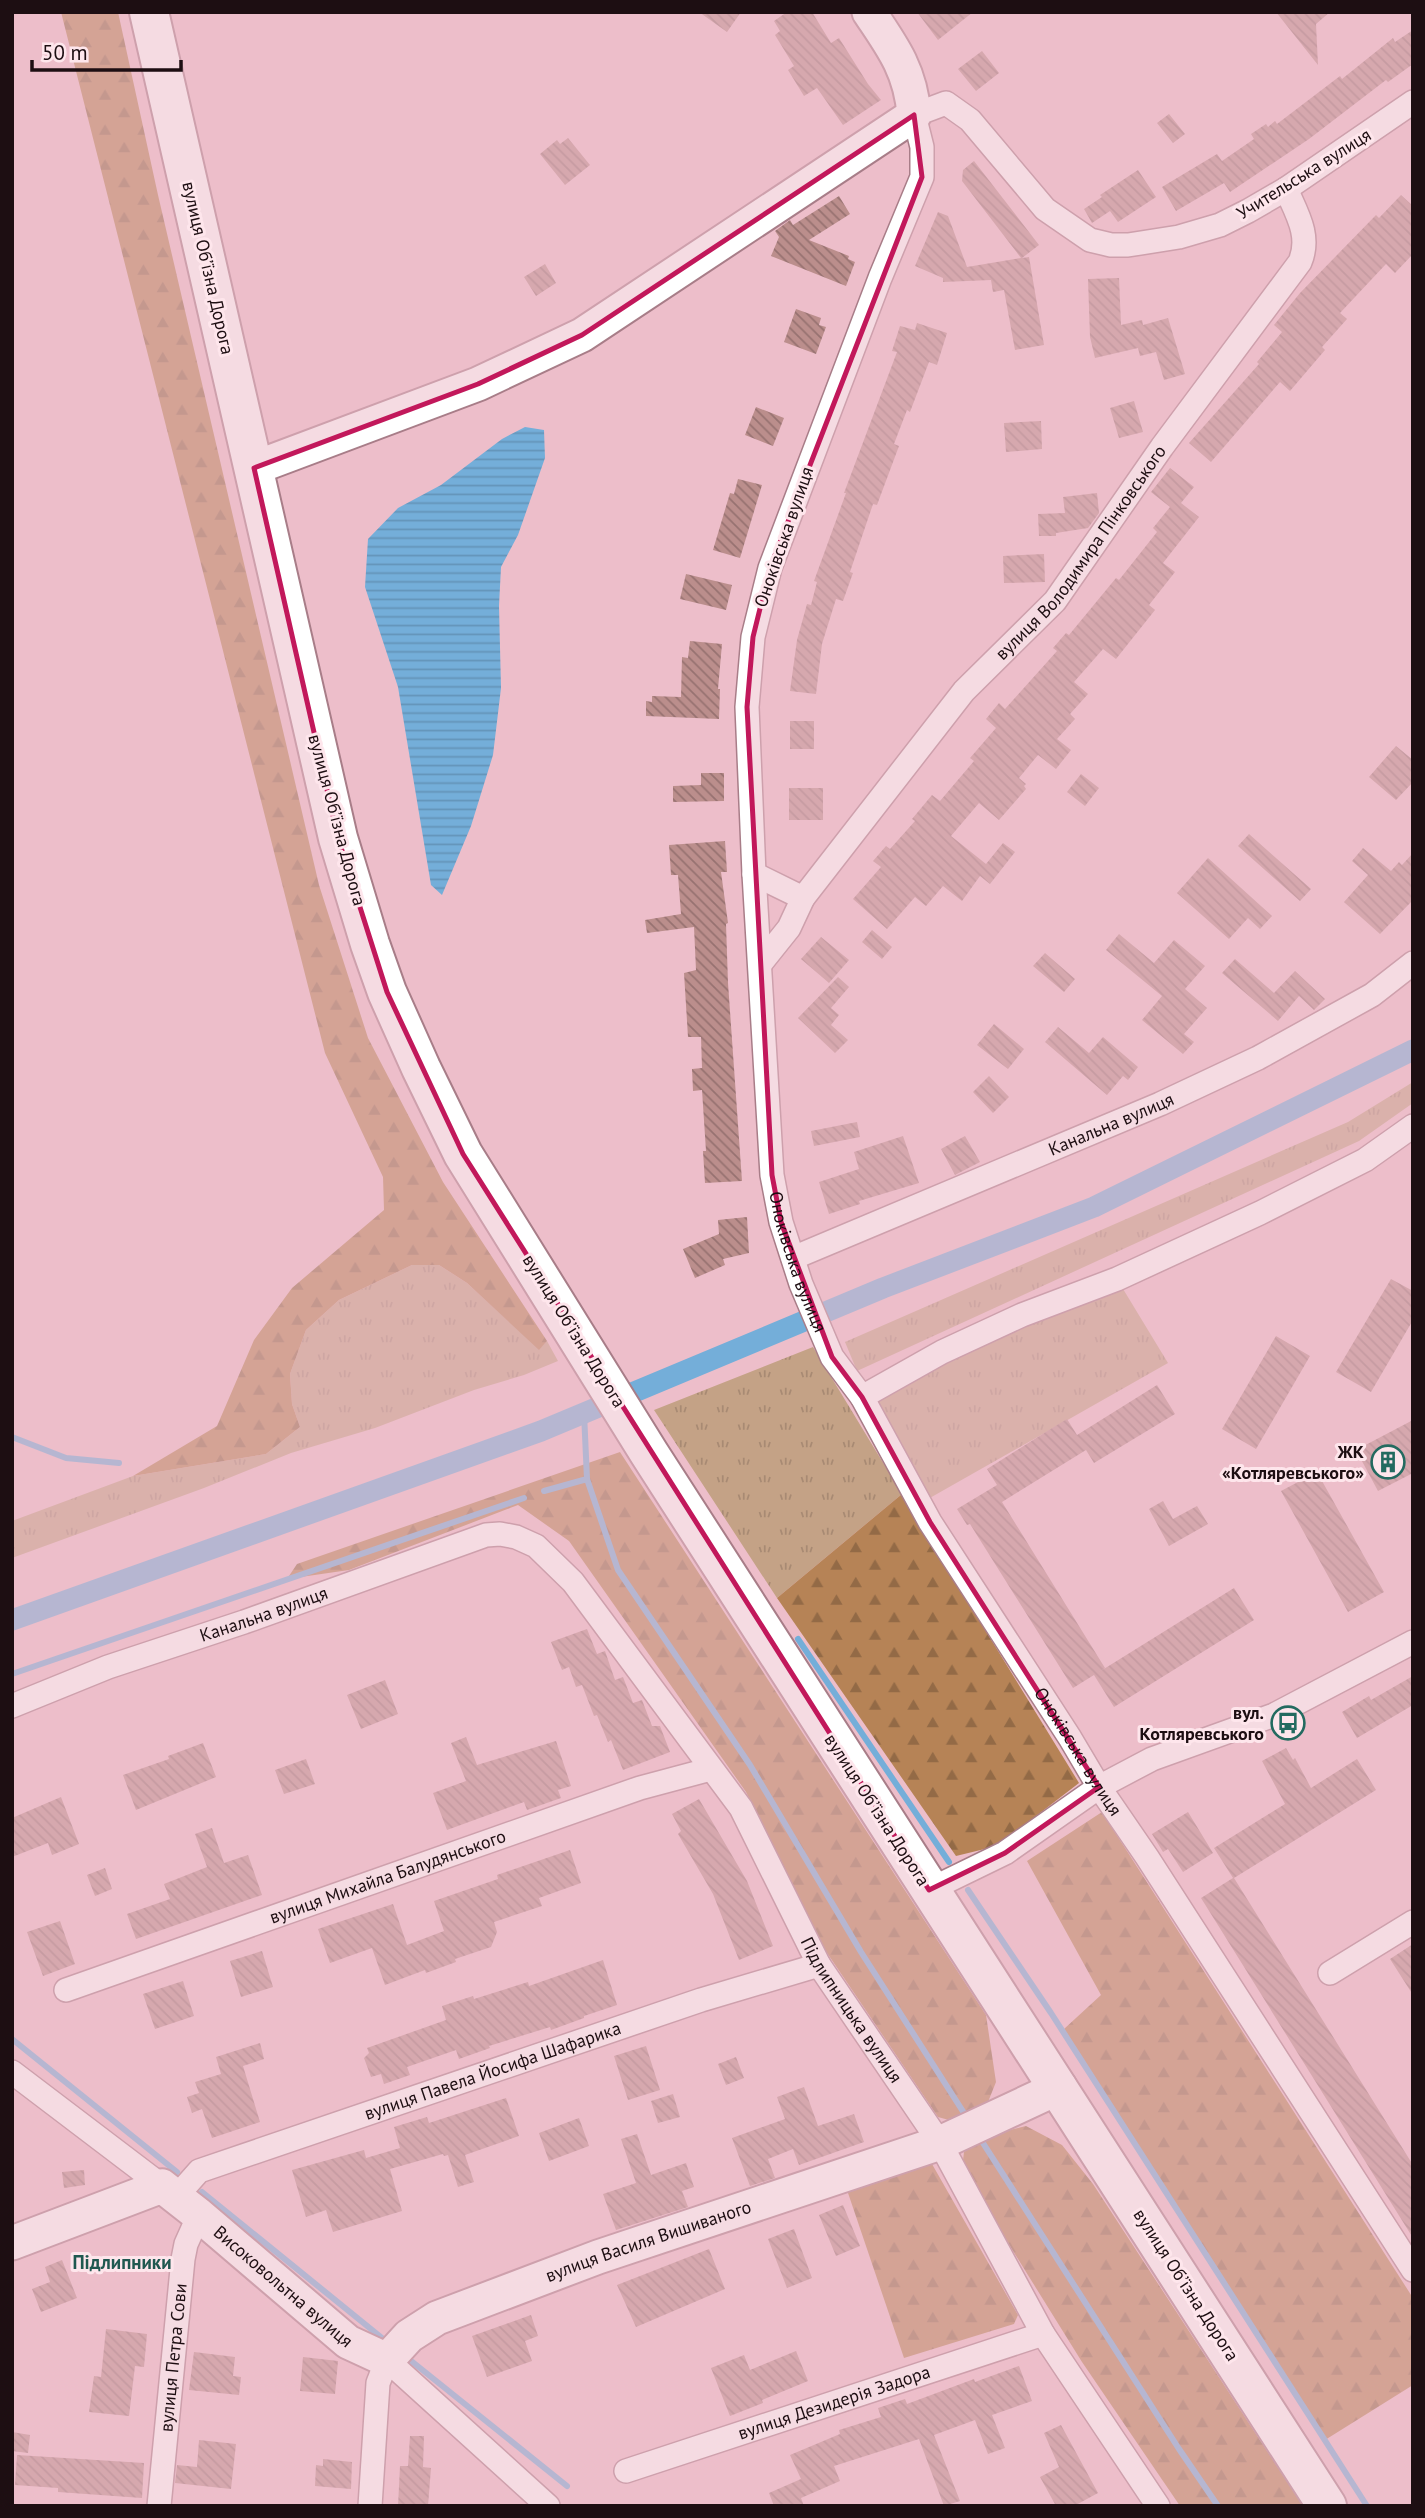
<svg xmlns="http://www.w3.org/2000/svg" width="1425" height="2518" font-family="'PT Sans',sans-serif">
  <defs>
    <pattern id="grass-tufts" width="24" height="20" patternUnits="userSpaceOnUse" patternTransform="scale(1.75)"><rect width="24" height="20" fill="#c4a286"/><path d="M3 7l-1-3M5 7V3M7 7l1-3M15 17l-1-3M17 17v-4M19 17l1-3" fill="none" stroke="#a88a73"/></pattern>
    <pattern id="forest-firs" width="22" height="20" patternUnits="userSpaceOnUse" patternTransform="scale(1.75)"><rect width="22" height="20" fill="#b68356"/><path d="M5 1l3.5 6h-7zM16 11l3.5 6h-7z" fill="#936a46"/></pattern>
    <pattern id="water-rules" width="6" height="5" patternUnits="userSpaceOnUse" patternTransform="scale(1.75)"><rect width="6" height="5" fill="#74aed9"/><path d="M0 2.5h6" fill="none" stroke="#6494b9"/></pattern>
    <pattern id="building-back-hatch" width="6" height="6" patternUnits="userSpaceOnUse" patternTransform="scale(1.75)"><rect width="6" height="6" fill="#bb8e8c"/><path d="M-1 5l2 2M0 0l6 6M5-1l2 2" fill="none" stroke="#977271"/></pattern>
  </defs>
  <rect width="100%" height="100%" fill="#edbeca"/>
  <path fill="url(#grass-tufts)" d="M1413 1082V1103L1359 1141 857 1371 845 1342 1348 1122Z
    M412 1265H439L467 1283 539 1349 547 1341 558 1361 524 1375 474 1390 375 1428 291 1453 204 1488 12 1558V1521L133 1476 266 1454 300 1427 292 1404 290 1374 306 1330 339 1300Z
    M1117 1279 1168 1363 921 1503 862 1397Z
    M813 1347 902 1494 777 1598 654 1410Z"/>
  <path fill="url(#forest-firs)" d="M61 12H118L158 195 319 885 368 1038 443 1182 547 1341 539 1350 467 1283 439 1265H412L339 1300 306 1330 290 1374 292 1404 300 1427 266 1454 133 1476 217 1426 254 1340 292 1288 384 1210 383 1177 325 1053Z
    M620 1452 986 2015 996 2082 986 2107 963 2124 938 2117 819 1941 746 1792 569 1541 518 1505 349 1570 287 1579 297 1564Z
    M902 1494 1079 1783 997 1846 956 1856 777 1598Z
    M1102 1812 1413 2298V2385L1325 2440 1064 2029 1101 1995 1027 1861Z
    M1026 2126 1062 2145 1093 2184 1303 2506H1180L1082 2362 962 2169 964 2152 980 2137Z
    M932 2164 1018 2315 1014 2324 904 2358 847 2190Z"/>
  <path fill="url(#water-rules)" d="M525 427 544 430 545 458 518 535 501 567 499 606 501 688 493 755 471 826 442 895 431 885 398 687 365 587 368 539 398 508 441 485 502 439Z"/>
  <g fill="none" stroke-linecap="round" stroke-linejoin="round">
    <path stroke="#74aed9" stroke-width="6" d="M584 1413 587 1479 618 1570 750 1765 861 1952 964 2113
      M12 1437 66 1458 119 1463
      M544 1491 587 1479
      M798 1639 949 1862
      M12 1674 524 1498
      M968 1890 1051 2013 1367 2506
      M12 2039 177 2172
      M983 2143 1179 2449 1218 2506
      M202 2192 382 2338
      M410 2360 567 2486"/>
    <path stroke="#74aed9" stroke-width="21" d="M12 1620 541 1431 883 1288 1094 1207 1413 1050"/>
  </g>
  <path fill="url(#building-back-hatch)" d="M699 12H741L727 32Z
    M787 12H812L831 43 839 38 868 84 881 100 843 125 817 88 804 96 788 70 794 66 775 35 780 31 774 21Z
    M917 12H973L938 40Z
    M1276 12H1330L1316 24 1318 65Z
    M1413 30V64L1388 82 1386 80 1309 139 1230 192 1224 183 1176 211 1162 187 1217 154 1222 161 1254 139 1251 134 1266 124 1268 127 1275 121 1277 124 1340 76 1342 79 1393 38 1395 42Z
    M982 51 999 73 976 91 958 69Z
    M1169 114 1185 134 1173 143 1157 123Z
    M568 138 590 165 565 185 540 154 557 140 560 144Z
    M974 161 1039 245 1022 258 1029 257 1044 345 1015 350 1004 290 993 292 991 280 943 282V278L915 266 938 212 948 216 967 267 1021 258 962 181 963 170Z
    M1138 170 1156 197 1118 222 1110 211 1092 223 1084 209 1102 197 1100 195Z
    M1401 195 1413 206V254L1395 273 1386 264 1340 313 1347 319 1322 347 1325 350 1290 391 1280 382 1211 462 1189 443 1259 364 1257 362 1282 332 1274 325 1300 293 1376 215 1379 218Z
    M839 196 850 214 809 240 849 256 848 259 855 262 846 286 771 256 779 237 775 231 790 220 793 225Z
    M545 264 556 283 536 296 524 277Z
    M1119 278 1121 325 1142 320 1143 325 1168 318 1185 374 1164 380 1156 352 1140 356 1138 348 1095 358 1090 337 1088 279Z
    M796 309 821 318 819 325 826 327 816 354 784 342Z
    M917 323 947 333 937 365 929 362 910 412 907 410 894 444 899 446 877 505 873 504 850 572 853 573 843 601 836 599 822 644 816 694 790 691 797 640 807 604 811 605 817 582 814 581 846 493H844L897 352 892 351 900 326 915 330Z
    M1134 401 1143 432 1119 438 1110 408Z
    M756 407 784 418 773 446 745 435Z
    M1041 421 1042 449 1006 452 1004 423Z
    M1170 468 1194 487 1181 503 1199 517 1163 563 1175 572 1149 605 1155 610 1116 659 1103 649 1074 682 1088 694 1070 714 1075 719 1057 739 1071 750 1056 769 1038 755 1019 778 1026 784 1024 786 1026 789 999 820 979 803 951 836 986 864 1003 843 1015 852 990 884 980 876 962 901 943 886 926 906 915 897 887 929 853 899 881 867 873 861 886 846 890 849 915 821 912 819 932 795 940 801 974 761 970 758 996 728 986 719 999 703 1005 709 1057 651 1053 648 1066 633 1069 635 1116 578 1119 580 1157 532 1153 528 1170 507 1151 492Z
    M738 479 762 485 740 558 713 550 730 493 734 494Z
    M1097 493 1099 513 1088 528 1056 533V536H1039L1038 514 1065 513 1063 497Z
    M1044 554 1045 582 1004 583 1003 556Z
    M686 574 732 585 726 610 680 599Z
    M690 641 722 644 718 689H720L719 719 646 716V701L652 702V696L681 697 682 657 688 658Z
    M790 721H814V749H790Z
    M1396 746 1413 760V782L1396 800 1369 777Z
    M701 773H724V801L673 802V786L701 785Z
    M1081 774 1099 788 1085 806 1067 792Z
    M789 788H823V820H789Z
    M1249 834 1311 889 1300 901 1238 846Z
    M725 841 727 872H721L728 923 726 924 728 983 742 1181 705 1183 703 1151H706L702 1090 693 1091 692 1069 702 1068 701 1037H688L684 973 696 970 694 927 647 933 645 920 681 914 678 875H671L669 845Z
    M1363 848 1391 871 1399 862 1402 865 1413 853V900L1380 934 1344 902 1368 875 1352 861Z
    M1208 858 1272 916 1260 929 1248 918 1229 939 1177 893Z
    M872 930 892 947 882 959 862 942Z
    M1119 934 1154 963 1174 940 1205 966 1185 989 1207 1008 1184 1034 1194 1042 1183 1054 1142 1020 1162 996 1106 950Z
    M821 937 849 960 829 983 801 959Z
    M1045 953 1075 979 1064 992 1033 966Z
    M1235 959 1274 993 1295 971 1325 999 1314 1010 1299 996 1278 1021 1222 973Z
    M838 977 849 987 831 1008 839 1015 831 1025 848 1040 835 1053 798 1018Z
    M994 1024 1024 1049 1008 1069 977 1045Z
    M1058 1027 1089 1053 1103 1037 1138 1067 1128 1080 1123 1076 1107 1095 1045 1042Z
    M989 1076 1009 1097 993 1113 973 1092Z
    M857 1122 860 1137 814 1146 811 1131Z
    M903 1136 919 1183 859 1201 860 1204 829 1214 819 1182 859 1169 854 1152Z
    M965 1136 980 1162 955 1175 941 1149Z
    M747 1217 749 1253 723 1259 725 1265 695 1278 683 1249 719 1234 718 1220Z
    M1391 1279 1413 1291V1320L1371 1392 1336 1372Z
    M1276 1336 1310 1356 1256 1449 1222 1429Z
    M1157 1385 1175 1414 1094 1463 1086 1450 1002 1502 1105 1668 1099 1672 1234 1588 1254 1620 1114 1707 1094 1675 1073 1688 970 1524 967 1525 957 1509 997 1485 987 1469 1049 1430 1067 1419 1077 1435Z
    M1413 1420V1473L1378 1491 1356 1450Z
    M1317 1472 1384 1592 1348 1612 1281 1491Z
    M1163 1501 1173 1519 1197 1506 1208 1524 1169 1546 1149 1509Z
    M587 1629 597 1654 605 1651 615 1680 623 1677 633 1703 642 1700 652 1726H660L670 1752 623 1770 611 1740 608 1742 597 1715 594 1716 582 1685 576 1687 569 1667 562 1670 551 1642Z
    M1413 1676V1705L1357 1738 1342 1712 1369 1696 1371 1700Z
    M385 1680 398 1714 361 1729 347 1695Z
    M466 1737 477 1765 556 1741 571 1786 558 1790 561 1798 527 1810 524 1802 447 1830 433 1793 466 1781 451 1743Z
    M203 1743 216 1777 136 1810 123 1775 169 1759 168 1756Z
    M1286 1748 1293 1760 1295 1758 1311 1788 1357 1759 1376 1790 1234 1878 1413 2165V2238L1201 1898 1233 1878 1214 1848 1285 1804 1262 1761Z
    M306 1759 315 1784 284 1794 275 1770Z
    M61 1797 79 1844 52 1855 48 1843 12 1857V1818Z
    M699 1799 747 1881 773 1946 739 1960 713 1894 678 1834 681 1831 672 1814Z
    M1188 1812 1213 1853 1183 1872 1168 1849 1163 1852 1152 1834Z
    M212 1828 224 1863 248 1855 262 1895 136 1939 127 1914 170 1899 164 1884 207 1867 195 1834Z
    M570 1850 581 1883 539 1898 542 1906 494 1922 497 1932 491 1947 455 1959 456 1962 426 1973 425 1970 385 1985 372 1948 330 1963 318 1929 393 1904 407 1945 444 1931 434 1901 498 1879 497 1875Z
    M105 1868 112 1889 95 1896 87 1875Z
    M60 1921 75 1964 43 1976 27 1932Z
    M1413 1944V1995L1390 1959Z
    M262 1951 273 1987 241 1997 230 1961Z
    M603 1960 617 2005 584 2016V2018L551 2030 550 2027 489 2046 490 2048 459 2059 456 2050 407 2067 410 2075 384 2084 381 2074 371 2077 364 2058 369 2053 367 2048 446 2020 442 2006 473 1996 474 1999 528 1982 529 1986Z
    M183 1981 194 2016 155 2029 143 1994Z
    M260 2043 264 2059 243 2066 260 2122 212 2138 202 2109 192 2113 187 2097 199 2093 195 2082 221 2074 216 2057Z
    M646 2046 660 2090 628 2100 614 2056Z
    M736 2057 744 2078 726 2085 718 2064Z
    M804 2087 818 2126 854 2114 864 2142 799 2165 793 2149 768 2159 775 2178 750 2186 732 2138 785 2119 777 2097Z
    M673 2094 680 2117 658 2123 651 2101Z
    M506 2098 519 2136 465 2155 474 2182 458 2187 448 2155 444 2156 443 2154 390 2169 402 2211 333 2232 326 2210 306 2217 292 2170 364 2150 366 2158 400 2148 394 2127 427 2117 429 2123Z
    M579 2118 589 2146 549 2161 539 2133Z
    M637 2134 651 2175 686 2163 694 2187 682 2191 688 2207 616 2230 603 2194 636 2183 621 2139Z
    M84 2170 85 2185 64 2188 62 2172Z
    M843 2205 860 2246 836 2256 819 2215Z
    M794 2229 812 2278 787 2288 768 2239Z
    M709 2249 725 2289 636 2327 617 2285Z
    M62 2260 77 2298 41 2312 32 2289 50 2282 45 2267Z
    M531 2315 538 2336 525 2341 532 2361 487 2377 472 2336Z
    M106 2329 147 2334 144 2367 135 2366 129 2416 89 2412 94 2376 101 2377Z
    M796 2351 808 2381 762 2400 763 2403 730 2416 711 2368 744 2355 750 2370Z
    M194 2352 235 2357 233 2376 241 2377 239 2395 189 2390Z
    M303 2357 338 2361 335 2394 300 2391Z
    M1019 2366 1032 2401 992 2415 1005 2448 988 2454 975 2420 934 2435 960 2501 944 2506 919 2439 834 2466 840 2481 801 2498 804 2506H774L769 2493 801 2479 790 2455 840 2434 839 2430 881 2417 878 2408 905 2399 907 2404 974 2379 975 2382Z
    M1061 2425 1098 2493 1074 2506H1056L1040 2477 1059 2467 1044 2433Z
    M12 2432 30 2435 28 2453 12 2451Z
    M410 2436H424L423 2467 431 2468 428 2506H398L400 2466H408Z
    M199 2440 236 2444 231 2489 175 2483 177 2465 197 2467Z
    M17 2455 144 2463 142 2498 58 2492V2488L15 2485Z
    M323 2459 352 2462 351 2489 315 2486 316 2465 323 2466Z"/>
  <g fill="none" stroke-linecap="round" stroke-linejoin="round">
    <defs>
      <g id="street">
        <path id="s1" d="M1413 102 1286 189 1248 211 1220 225 1179 237 1128 245H1111L1090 240 1045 209 970 120 946 103 914 115 922 147V177L880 278 770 568 753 637 747 707 754 874 772 1175 781 1222 801 1284 832 1357 862 1397 930 1522 1070 1738 1099 1787 1147 1857 1413 2270"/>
        <path d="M754 874 803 898"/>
        <path id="s2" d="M761 963 789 928 803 898 964 691 1055 601 1162 447 1300 262C1311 236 1297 214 1286 189"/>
        <path id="s3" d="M793 1258 1160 1104 1258 1058 1372 995 1413 963"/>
        <path d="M862 1397 942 1352 1022 1315 1117 1279 1260 1213 1365 1160 1413 1126"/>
        <path id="s4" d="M12 1706 108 1667 244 1622 486 1535 500 1534 516 1537 536 1546 573 1582 741 1808 819 1965 940 2143 1043 2334 1158 2506"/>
        <path d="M929 1890 1005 1853 1099 1787 1152 1759 1274 1715 1413 1642"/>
        <path d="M1330 1973 1413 1922"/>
        <path id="s5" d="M66 1990 640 1788 711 1769"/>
        <path d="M12 2072 162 2186"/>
        <path id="s6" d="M176 2197 199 2171 701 2000 819 1965"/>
        <path id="s7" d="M626 2471 1043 2334"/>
        <path id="s8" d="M159 2506 183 2259 186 2244 199 2215"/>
        <path d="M370 2506 378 2383 387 2360 548 2506"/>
      </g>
      <g id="secondary">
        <path d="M254 468 478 384 582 335 914 115C911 72 893 47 869 12"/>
        <path id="s9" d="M12 2243 162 2186 199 2215 348 2342 387 2360 409 2336 437 2318 598 2257 940 2143 1060 2087"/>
      </g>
      <path id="highway" d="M149 12 338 838 370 944 387 992 421 1068 463 1154 649 1453 1327 2506"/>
    </defs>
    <use href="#street" stroke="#a87d88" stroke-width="26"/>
    <use href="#secondary" stroke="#a87d88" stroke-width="37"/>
    <use href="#highway" stroke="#a87d88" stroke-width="42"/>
    <use href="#street" stroke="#fff" stroke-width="23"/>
    <use href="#secondary" stroke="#fff" stroke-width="33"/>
    <use href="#highway" stroke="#fff" stroke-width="38"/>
  </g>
  <path d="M0 0H1425V2518H0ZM914 115 922 177 770 568 753 637 747 707 772 1175 781 1222 832 1357 862 1397 930 1522 1099 1787 1005 1853 929 1890 463 1154 387 992 338 838 254 468 478 384 582 335Z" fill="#edbeca" fill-opacity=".55" fill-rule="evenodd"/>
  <path fill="none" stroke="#c2185b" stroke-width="5" stroke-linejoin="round" d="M914 115 922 177 770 568 753 637 747 707 772 1175 781 1222 832 1357 862 1397 930 1522 1099 1787 1005 1853 929 1890 463 1154 387 992 338 838 254 468 478 384 582 335Z"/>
  <defs>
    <symbol id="building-ring" viewBox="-11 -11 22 22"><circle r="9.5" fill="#fee6ec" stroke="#236b60" stroke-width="1.5"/><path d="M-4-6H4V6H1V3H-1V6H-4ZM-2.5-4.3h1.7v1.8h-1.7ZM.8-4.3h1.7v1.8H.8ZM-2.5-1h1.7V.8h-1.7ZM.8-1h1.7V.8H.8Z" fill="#236b60"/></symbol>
    <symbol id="bus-ring" viewBox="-11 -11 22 22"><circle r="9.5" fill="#fee6ec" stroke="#236b60" stroke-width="1.5"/><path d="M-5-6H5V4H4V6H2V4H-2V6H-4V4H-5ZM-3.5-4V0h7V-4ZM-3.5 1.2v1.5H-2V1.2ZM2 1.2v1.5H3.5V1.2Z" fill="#236b60"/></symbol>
  </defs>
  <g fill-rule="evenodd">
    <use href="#building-ring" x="1369" y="1443" width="38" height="38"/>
    <use href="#bus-ring" x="1269" y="1704" width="38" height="38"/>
  </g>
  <g text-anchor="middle" stroke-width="6" stroke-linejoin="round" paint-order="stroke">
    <g font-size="18" fill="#1d0e12" stroke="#fee6ec">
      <text transform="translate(1304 174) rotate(-32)" y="6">Учительська вулиця</text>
      <text transform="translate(208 268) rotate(77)" y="6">вулиця Обʼїзна Дорога</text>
      <text transform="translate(784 537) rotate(-71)" y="6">Оноківська вулиця</text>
      <text dy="6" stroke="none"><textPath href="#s2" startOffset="522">вулиця Володимира Пінковського</textPath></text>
      <text transform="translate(337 820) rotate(75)" y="6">вулиця Обʼїзна Дорога</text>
      <text dy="6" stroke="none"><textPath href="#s3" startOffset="345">Канальна вулиця</textPath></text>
      <text dy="6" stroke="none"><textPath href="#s1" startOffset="1780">Оноківська вулиця</textPath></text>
      <text transform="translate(574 1331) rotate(58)" y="6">вулиця Обʼїзна Дорога</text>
      <text dy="6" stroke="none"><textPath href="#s4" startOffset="268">Канальна вулиця</textPath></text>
      <text dy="6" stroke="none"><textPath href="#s1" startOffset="2347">Оноківська вулиця</textPath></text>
      <text transform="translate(877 1810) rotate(57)" y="6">вулиця Обʼїзна Дорога</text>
      <text dy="6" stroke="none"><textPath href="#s5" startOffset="341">вулиця Михайла Балудянського</textPath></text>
      <text dy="6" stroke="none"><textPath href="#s4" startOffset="1120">Підлипницька вулиця</textPath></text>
      <text dy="6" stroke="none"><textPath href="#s6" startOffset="345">вулиця Павела Йосифа Шафарика</textPath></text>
      <text dy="6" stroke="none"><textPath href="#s9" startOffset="737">вулиця Василя Вишиваного</textPath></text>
      <text dy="6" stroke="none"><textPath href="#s9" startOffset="318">Високовольтна вулиця</textPath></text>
      <text transform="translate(1186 2285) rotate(57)" y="6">вулиця Обʼїзна Дорога</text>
      <text dy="6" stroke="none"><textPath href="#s8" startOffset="149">вулиця Петра Сови</textPath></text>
      <text dy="6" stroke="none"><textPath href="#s7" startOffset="219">вулиця Дезидерія Задора</textPath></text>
    </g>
    <g font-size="18" font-weight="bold" fill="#1d0e12" stroke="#fee6ec" text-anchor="end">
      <text x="1364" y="1458">ЖК<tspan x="1364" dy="21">«Котляревського»</tspan></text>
      <text x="1264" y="1719">вул.<tspan x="1264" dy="21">Котляревського</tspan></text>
    </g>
    <g font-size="19" font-weight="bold" fill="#205850" stroke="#fee6ec">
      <text x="122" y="2269">Підлипники</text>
    </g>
  </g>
  <rect width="1425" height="2518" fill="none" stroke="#1d0e12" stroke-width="28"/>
  <path d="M32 60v10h149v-10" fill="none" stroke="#1d0e12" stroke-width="3.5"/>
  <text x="42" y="60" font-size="21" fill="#1d0e12" stroke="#fee6ec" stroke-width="5" paint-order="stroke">50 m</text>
</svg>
